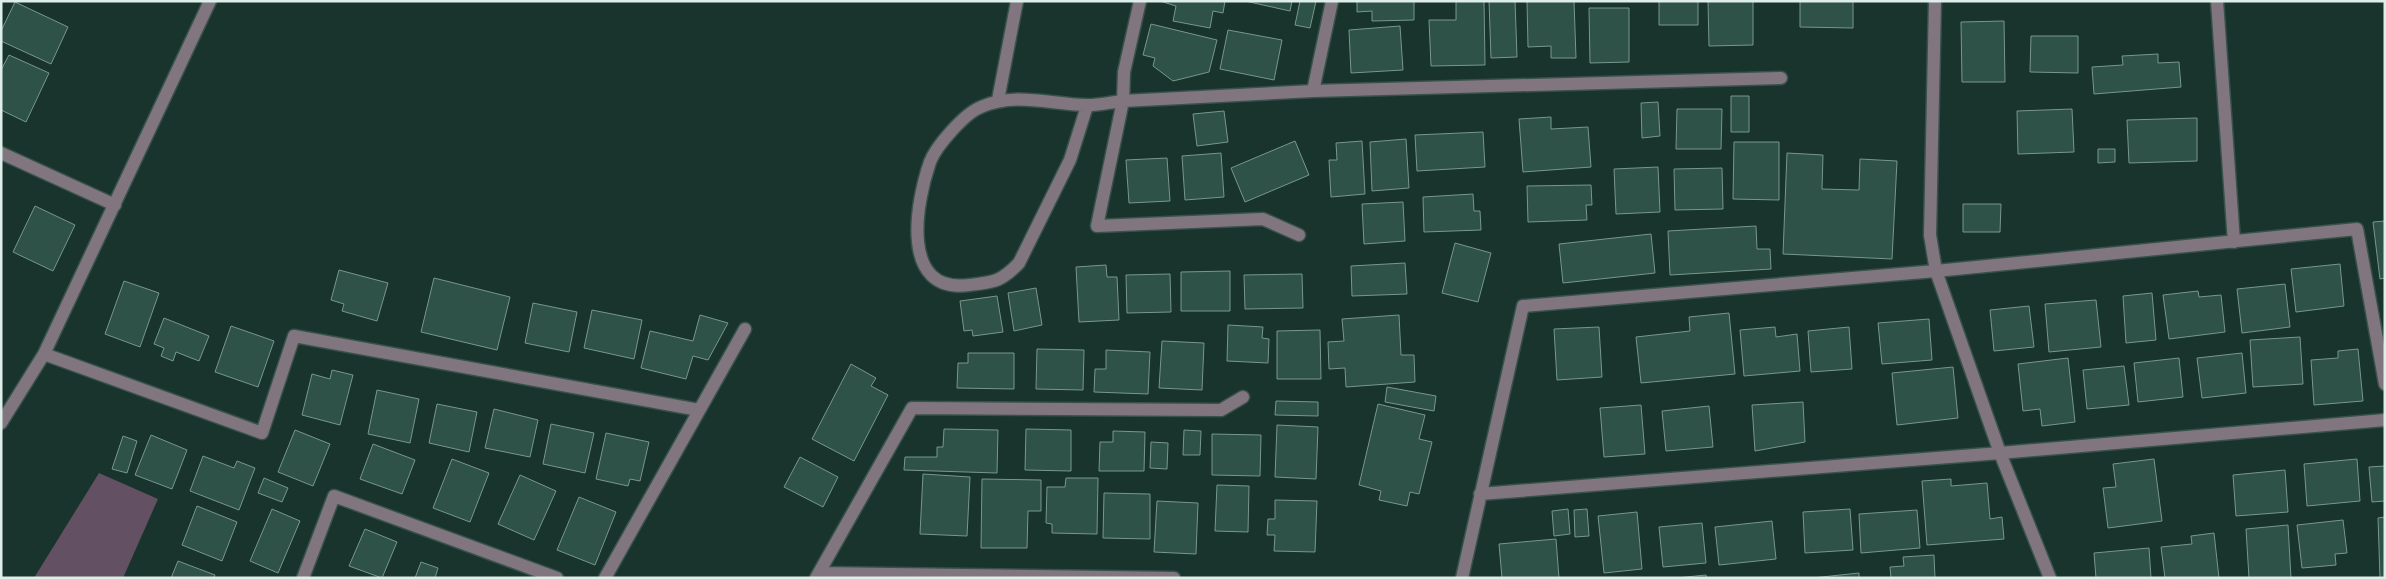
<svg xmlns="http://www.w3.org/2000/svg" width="2386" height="579" font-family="Figtree,sans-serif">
  <rect width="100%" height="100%" fill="#18342c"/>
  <path fill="#635062" d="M99 473 158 499 123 578H34Z"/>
  <path fill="#2e5247" stroke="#78978d" d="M1160 1H1225L1223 13 1213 11 1210 28 1173 21 1176 6Z
    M1245 1H1292L1290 11Z
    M1300 1H1316L1310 28 1295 25Z
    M1357 1H1414V20L1372 21V11L1357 12Z
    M1456 1H1484L1485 65 1431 66 1429 20H1456Z
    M1489 1H1515L1517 57 1491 58Z
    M1527 1H1574L1576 58H1551V46L1528 47Z
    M1659 1H1698V25H1659Z
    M1708 1H1753V45L1709 46Z
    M1800 1H1853V28L1800 27Z
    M15 2 68 27 51 64 1 41V31Z
    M1589 8H1629V62L1590 63Z
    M2004 21 2005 82H1962L1961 22Z
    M1151 24 1217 40 1209 72 1173 81 1153 66 1155 58 1143 55Z
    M1400 26 1403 70 1351 73 1349 30Z
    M1228 30 1282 40 1274 80 1220 69Z
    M2031 36H2078V73L2030 72Z
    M2158 54V63L2179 62 2181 87 2094 94 2092 67 2123 65 2122 56Z
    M9 55 49 73 26 122 1 110V70Z
    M1731 96H1749V132H1731Z
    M1658 102 1660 136 1642 138 1641 103Z
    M1677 109H1722L1721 149H1676Z
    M2072 109 2074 152 2018 154 2017 111Z
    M1224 111 1228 142 1197 146 1193 114Z
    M1551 117V129L1588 127 1591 167 1523 172 1519 119Z
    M2197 118V161L2129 163 2127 120Z
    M1483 132 1485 167 1417 171 1415 135Z
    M1406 139 1409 188 1372 191 1370 142Z
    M1295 141 1309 175 1245 202 1231 168Z
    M1362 141 1365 194 1331 197 1329 160H1337L1336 143Z
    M1734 142H1779V200L1733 199Z
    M2098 149H2115V162L2098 163Z
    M1221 153 1224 197 1185 200 1182 156Z
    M1787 153 1823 155 1822 189 1859 190 1860 159 1897 161 1892 259 1783 254Z
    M1167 158 1170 201 1129 203 1126 160Z
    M1658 167 1660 212 1616 214 1614 169Z
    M1722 168 1723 209 1675 210 1674 169Z
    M1591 185 1592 205H1586L1587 220 1528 222 1527 186Z
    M1473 194 1474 211H1480L1481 230 1424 232 1423 197Z
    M1403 202 1405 241 1364 244 1362 204Z
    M1963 204H2001L2000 232H1963Z
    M35 206 75 225 53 271 13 252Z
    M2385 221V278L2380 279 2373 222Z
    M1756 226 1757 249H1770L1771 269 1670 275 1668 231Z
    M1651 234 1655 273 1563 283 1559 244Z
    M1455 243 1491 253 1478 302 1442 293Z
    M1405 263 1407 294 1352 296 1351 266Z
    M2340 264 2344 306 2296 312 2291 269Z
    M1106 265 1107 277H1117L1119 320 1079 322 1076 267Z
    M339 270 388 283 377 321 342 311 344 304 331 300Z
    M1230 271V311H1181V272Z
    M1170 274 1171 312 1127 313 1126 275Z
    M1302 274 1303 308 1245 309 1244 275Z
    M434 278 510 297 497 350 421 332Z
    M124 281 159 293 140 347 105 334Z
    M2285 284 2290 327 2242 333 2237 289Z
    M1036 288 1042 325 1014 331 1008 293Z
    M2198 291 2199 297 2221 295 2225 332 2169 339 2163 295Z
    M2152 293 2156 340 2126 343 2123 296Z
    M997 296 1003 332 973 336 972 330 964 331 960 301Z
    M2096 300 2101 347 2049 352 2045 304Z
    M533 303 577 312 569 352 525 343Z
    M2029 306 2034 347 1994 351 1990 310Z
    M592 310 642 320 634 359 584 348Z
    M1729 313 1735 374 1641 383 1636 337 1690 331 1689 317Z
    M700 315 728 323 708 360 693 356 686 379 641 368 650 331 693 341Z
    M1399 315 1401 355H1414L1415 382 1346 387 1345 368 1329 369 1328 342 1344 341 1342 319Z
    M164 318 209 336 199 361 176 352 173 361 161 356 164 348 154 344Z
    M1929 319 1932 360 1882 364 1878 323Z
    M1228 325 1263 327 1262 338 1269 339 1268 363 1227 361Z
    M231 326 274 341 258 387 215 372Z
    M1599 327 1602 377 1557 380 1554 329Z
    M1775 327 1776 337 1797 334 1800 371 1744 376 1740 330Z
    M1849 327 1852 369 1811 372 1808 331Z
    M1320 330 1321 379H1277V331Z
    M2300 337 2303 384 2253 387 2250 340Z
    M1162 341 1204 343 1202 390 1159 388Z
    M1037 349 1084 350 1083 390 1036 389Z
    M2358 349 2363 401 2314 405 2311 360 2338 358V351Z
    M1106 350 1150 352 1148 394 1094 392 1095 369H1106Z
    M968 353H1014V389L957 388 958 363H968Z
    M2242 353 2246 393 2202 398 2197 358Z
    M2068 358 2075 422 2042 426 2040 409 2023 411 2018 364Z
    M2179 358 2183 397 2138 402 2134 363Z
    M851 364 876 378 871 386 888 395 854 461 812 439Z
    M2124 366 2129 405 2087 409 2083 370Z
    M1953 367 1958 418 1897 425 1892 373Z
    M332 370 353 375 340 425 302 415 312 374 330 379Z
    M1387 387 1436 396 1434 411 1385 402Z
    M377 390 419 399 410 443 368 434Z
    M1276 401 1318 402V416L1275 415Z
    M1803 402 1805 442 1755 451 1752 405Z
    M437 404 477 412 469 452 429 443Z
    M1378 404 1425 415 1419 439 1432 442 1419 494 1410 492 1407 506 1379 500 1381 491 1359 485Z
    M1641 405 1645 454 1604 457 1600 408Z
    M1709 406 1713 447 1666 451 1662 411Z
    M494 409 538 420 530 457 485 448Z
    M551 424 594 433 585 473 543 464Z
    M1277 425 1318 427 1316 479 1275 477Z
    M944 429 998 430 997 473 904 470 905 457H937V447H943Z
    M1026 429 1071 430V471L1025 470Z
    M295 430 330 444 313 486 278 472Z
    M1184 430 1201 431 1200 455H1183Z
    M1113 431 1145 432 1144 471H1099L1100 442H1113Z
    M606 433 649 442 640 481 630 479 628 486 596 479Z
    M1212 434 1261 435 1260 476 1212 475Z
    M151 435 187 450 172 489 135 475Z
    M123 436 137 441 127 473 112 469Z
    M1151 442 1168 443 1167 469 1150 468Z
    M373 444 415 460 402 494 360 479Z
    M203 456 234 468 237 461 255 468 239 510 190 491Z
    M800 457 838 477 823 507 784 487Z
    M452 459 489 473 470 522 433 508Z
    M2154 459 2162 521 2108 528 2103 488 2116 487 2113 464Z
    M2357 459 2360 501 2307 506 2304 464Z
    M2385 466V501L2372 502 2369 467Z
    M2285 470 2288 512 2236 516 2233 475Z
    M923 474 970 477 967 536 920 534Z
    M520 475 556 491 534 540 498 524Z
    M264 478 288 488 282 502 258 493Z
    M1066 478H1098L1097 534 1052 533V524L1046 523 1047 487H1065Z
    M982 479 1041 480V511H1028L1027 548H981Z
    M1951 479V486L1987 483 1990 519 2002 517 2004 539 1927 545 1922 481Z
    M1217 485 1249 486 1248 532 1215 531Z
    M1104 493 1150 494V539L1103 538Z
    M579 497 616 512 595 565 557 550Z
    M1275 500 1317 501 1315 552 1274 551 1275 535H1267L1268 519H1275Z
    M1157 501 1198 503 1196 554 1154 552Z
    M197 506 237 522 222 561 182 545Z
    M272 509 300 521 278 573 250 561Z
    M1568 509 1570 534 1554 536 1552 511Z
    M1587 509 1589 536 1575 537 1574 510Z
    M1850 509 1853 550 1805 553 1803 512Z
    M1917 510 1920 548 1861 553 1859 514Z
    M1637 512 1642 569 1604 573 1598 516Z
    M2385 517V578H2380L2378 518Z
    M2343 520 2347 553 2335 554 2336 565 2302 568 2297 525Z
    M1772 521 1776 559 1719 565 1715 527Z
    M1702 523 1706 563 1663 567 1659 527Z
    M2288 525 2291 578H2249L2246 529Z
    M365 529 397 542 382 578 349 566Z
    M2214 533 2219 578H2165L2161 547 2192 544 2191 536Z
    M1556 539 1559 578H1502L1499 544Z
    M2149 548 2151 578H2096L2094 553Z
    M1934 555 1935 578H1891L1890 567 1904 566 1903 557Z
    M178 561 215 575 214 578H171Z
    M421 562 438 568 435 578H415Z
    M1859 573V578H1812Z
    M1706 575 1707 578H1676Z"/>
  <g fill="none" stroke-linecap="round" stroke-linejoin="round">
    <defs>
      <path id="minor" d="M1935 1 1930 235 1936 271 2000 453 2050 578
        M2217 1 2234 242
        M1313 91 1332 1
        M998 100 1017 1
        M1087 106 1070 160 1019 263C1001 282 994 282 969 285 899 294 916 202 930 162 936 146 965 113 981 107 1015 92 1049 104 1085 105 1097 106 1111 102 1123 101L1124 72 1140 1
        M1 153 115 205
        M1299 235 1263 219 1097 226 1123 101 1313 91 1781 78
        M44 354 262 433 294 336 699 410
        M1 423 44 354 210 1
        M1480 494 2000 453 2385 420
        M819 573 1174 578
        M303 578 334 496 557 578
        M605 578 745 329
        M816 578 912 408 1221 410 1243 397
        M1462 578 1523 306 1936 271 2357 229 2385 384"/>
    </defs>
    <use href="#minor" stroke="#38524a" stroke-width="15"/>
    <use href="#minor" stroke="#817680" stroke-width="12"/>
  </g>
  <rect width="2386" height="579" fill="none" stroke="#deeee9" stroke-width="5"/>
</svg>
